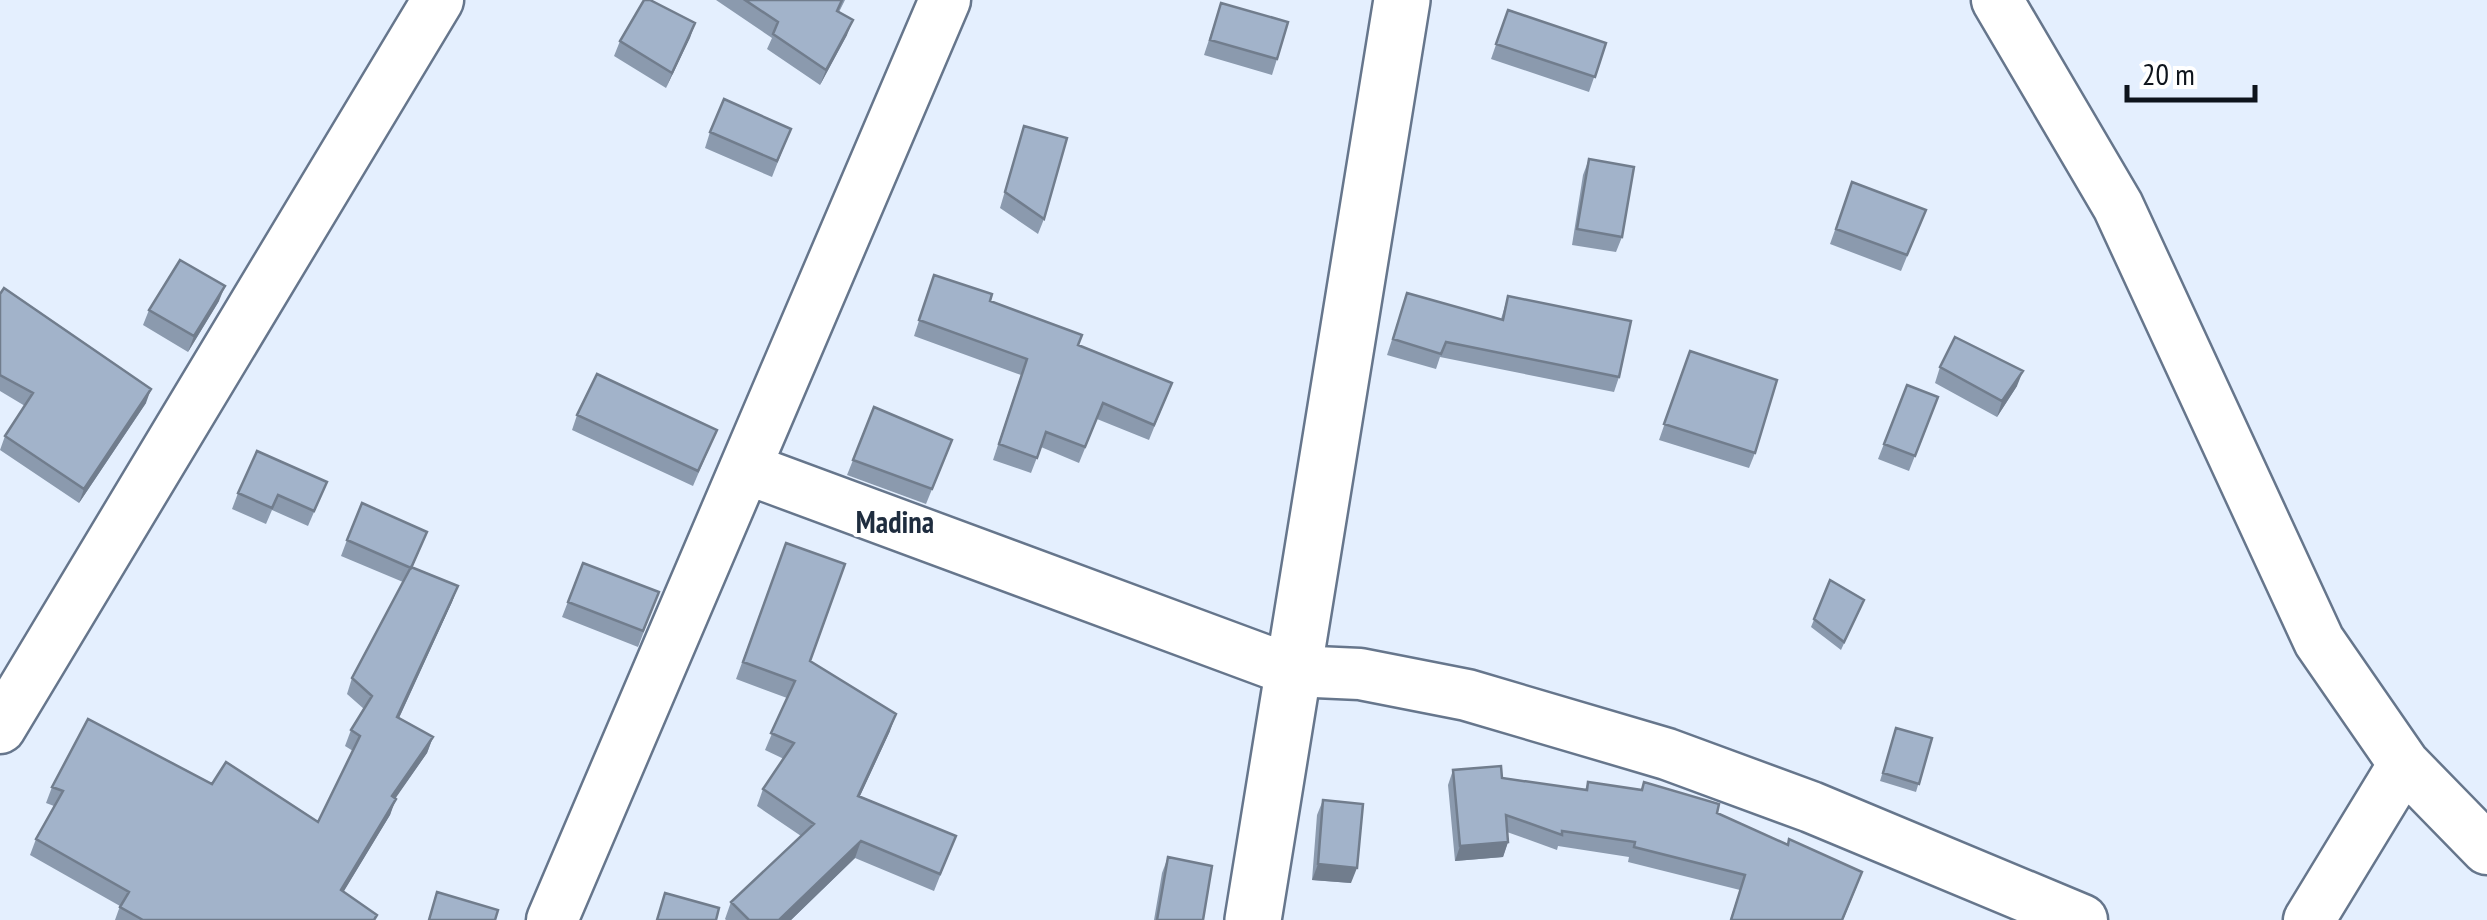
<svg xmlns="http://www.w3.org/2000/svg" width="2487" height="920" font-family="'PT Sans Narrow',sans-serif">
  <rect width="100%" height="100%" fill="#e4effe"/>
  <g fill="none" stroke-linecap="round" stroke-linejoin="round">
    <defs>
      <path id="street" d="M1997 0 2118 206 2319 641 2404 764 2487 849
        M745 468 1293 671 1360 674 1467 695 1667 754 1811 807 2082 920
        M0 728 438 0
        M552 920 945 0
        M2309 920 2404 764"/>
      <path id="secondary" d="M1253 920 1402 0"/>
    </defs>
    <use href="#street" stroke="#66768c" stroke-width="55"/>
    <use href="#secondary" stroke="#66768c" stroke-width="60"/>
    <use href="#street" stroke="#fff" stroke-width="50"/>
    <use href="#secondary" stroke="#fff" stroke-width="55"/>
  </g>
  <path fill="#8b9aae" d="M716 0H845L839 12 847 35 820 85 767 49 772 38Z
    M1221 3 1277 59 1272 75 1204 55Z
    M1508 10 1606 43 1589 92 1491 59Z
    M695 23 666 88 614 56 620 41Z
    M1024 126 1044 219 1038 234 1000 208Z
    M710 132 785 144 772 177 705 148Z
    M1589 159 1622 237 1616 252 1572 245 1583 175Z
    M1852 182 1926 210 1901 271 1830 244Z
    M934 275 1078 345 1172 383 1149 440 1097 419 1079 463 1041 447 1031 473 993 460 1021 375 914 336Z
    M1407 293 1501 319 1508 296 1619 377 1614 392 1440 357 1436 369 1387 355Z
    M0 294 146 403 79 503 0 450 5 436 25 406 0 391Z
    M219 301 188 352 143 325 149 310Z
    M1690 351 1755 453 1749 468 1659 440Z
    M1940 367 2017 386 1997 417 1935 383Z
    M1907 385 1938 397 1909 471 1878 459Z
    M577 415 717 430 693 486 572 430Z
    M952 440 926 504 847 475 853 460Z
    M327 482 308 526 272 510 266 524 232 509 238 493Z
    M427 532 412 568 458 586 452 602 399 718 433 737 427 753 395 798 390 815 343 892 375 920H115L120 906 30 855 36 839 54 806 46 803 52 787 212 784 318 822 353 751 345 746 351 730 364 709 347 694 352 678 403 582 341 556 347 540Z
    M786 543 810 661 890 731 860 796 956 836 934 891 855 858 791 920H726L725 919 731 902 801 836 757 806 763 789 784 759 765 750 787 698 736 679Z
    M583 563 659 592 638 647 562 617Z
    M1830 580 1864 600 1841 650 1811 627Z
    M1896 728 1932 738 1916 792 1880 781Z
    M1453 770 1585 790 1588 782 1641 790 1644 782 1717 813 1857 886 1843 920H1730L1740 890 1628 862 1629 857 1558 846 1557 850 1507 832 1508 842 1503 857 1455 861 1448 785Z
    M1323 800 1351 883 1312 880 1317 815Z
    M1168 857 1203 920H1154L1162 873Z"/>
  <path fill="#717d8d" d="M853 20 847 35 820 85 826 70Z
    M695 23 690 38 666 88 672 73Z
    M225 286 219 301 188 352 194 336Z
    M2023 371 2017 386 1997 417 2002 401Z
    M151 389 146 403 79 503 84 489Z
    M458 586 452 602 392 733 397 717Z
    M896 714 890 731 852 813 858 796Z
    M433 737 427 753 386 812 392 796Z
    M396 799 390 815 335 906 341 890Z
    M861 841 855 858 791 920H779Z
    M1508 842 1503 857 1455 861 1460 846Z
    M1318 864 1357 868 1351 883 1312 880Z"/>
  <path fill="#a2b3ca" stroke="#717d8d" stroke-width="2.5" d="M644 0H650L695 23 672 73 620 41Z
    M745 0H842L837 11 853 20 826 70 773 34 778 22Z
    M1221 3 1288 22 1277 59 1210 40Z
    M1508 10 1606 43 1595 77 1496 44Z
    M724 99 791 129 777 161 710 132Z
    M1024 126 1067 138 1044 219 1005 192Z
    M1589 159 1634 167 1622 237 1577 229Z
    M1852 182 1926 210 1907 255 1836 229Z
    M180 260 225 286 194 336 149 310Z
    M934 275 992 294 990 301 1082 335 1078 345 1172 383 1154 425 1103 403 1085 447 1046 432 1037 458 999 444 1027 359 919 320Z
    M4 288 151 389 84 489 5 436 33 393 0 375V294Z
    M1407 293 1503 320 1508 296 1631 321 1619 377 1446 342 1441 354 1393 339Z
    M1955 337 2023 371 2002 401 1940 367Z
    M1690 351 1777 380 1755 453 1664 424Z
    M597 374 717 430 698 471 577 415Z
    M1907 385 1938 397 1915 456 1884 444Z
    M874 407 952 440 932 489 853 460Z
    M257 451 327 482 314 511 278 495 272 508 238 493Z
    M362 503 427 532 411 568 347 540Z
    M786 543 845 564 810 661 896 714 858 796 956 836 940 874 861 841 779 920H749L731 902 814 824 763 789 794 743 771 733 795 681 743 662Z
    M583 563 659 592 643 631 568 602Z
    M411 567 458 586 397 717 433 737 392 796 396 799 341 890 377 915 374 920H143L120 907 129 892 36 839 63 791 52 787 88 719 212 784 226 762 318 822 360 736 351 730 372 696 352 678Z
    M1830 580 1864 600 1844 642 1814 619Z
    M1896 728 1932 738 1919 784 1883 773Z
    M1501 766 1502 778 1587 790 1588 782 1642 790 1644 782 1719 804 1717 813 1788 845 1789 839 1862 872 1842 920H1731L1745 875 1634 847 1635 842 1562 831V835L1506 815 1508 842 1460 846 1453 770Z
    M1323 800 1363 804 1357 868 1318 864Z
    M1168 857 1212 866 1203 920H1157Z
    M437 892 498 910 495 920H429Z
    M665 893 719 908 716 920H657Z"/>
  <g text-anchor="middle" stroke-width="8" stroke-linejoin="round" paint-order="stroke">
    <g font-size="30" font-weight="bold" fill="#1f2d3f" stroke="#fff">
      <text x="895" y="533">Madina</text>
    </g>
  </g>
  <path d="M2127 85v15h128v-15" fill="none" stroke="#0e141c" stroke-width="5"/>
  <text x="2142" y="85" font-size="30" fill="#0e141c" stroke="#ffffff" stroke-width="8" paint-order="stroke">20 m</text>
</svg>
